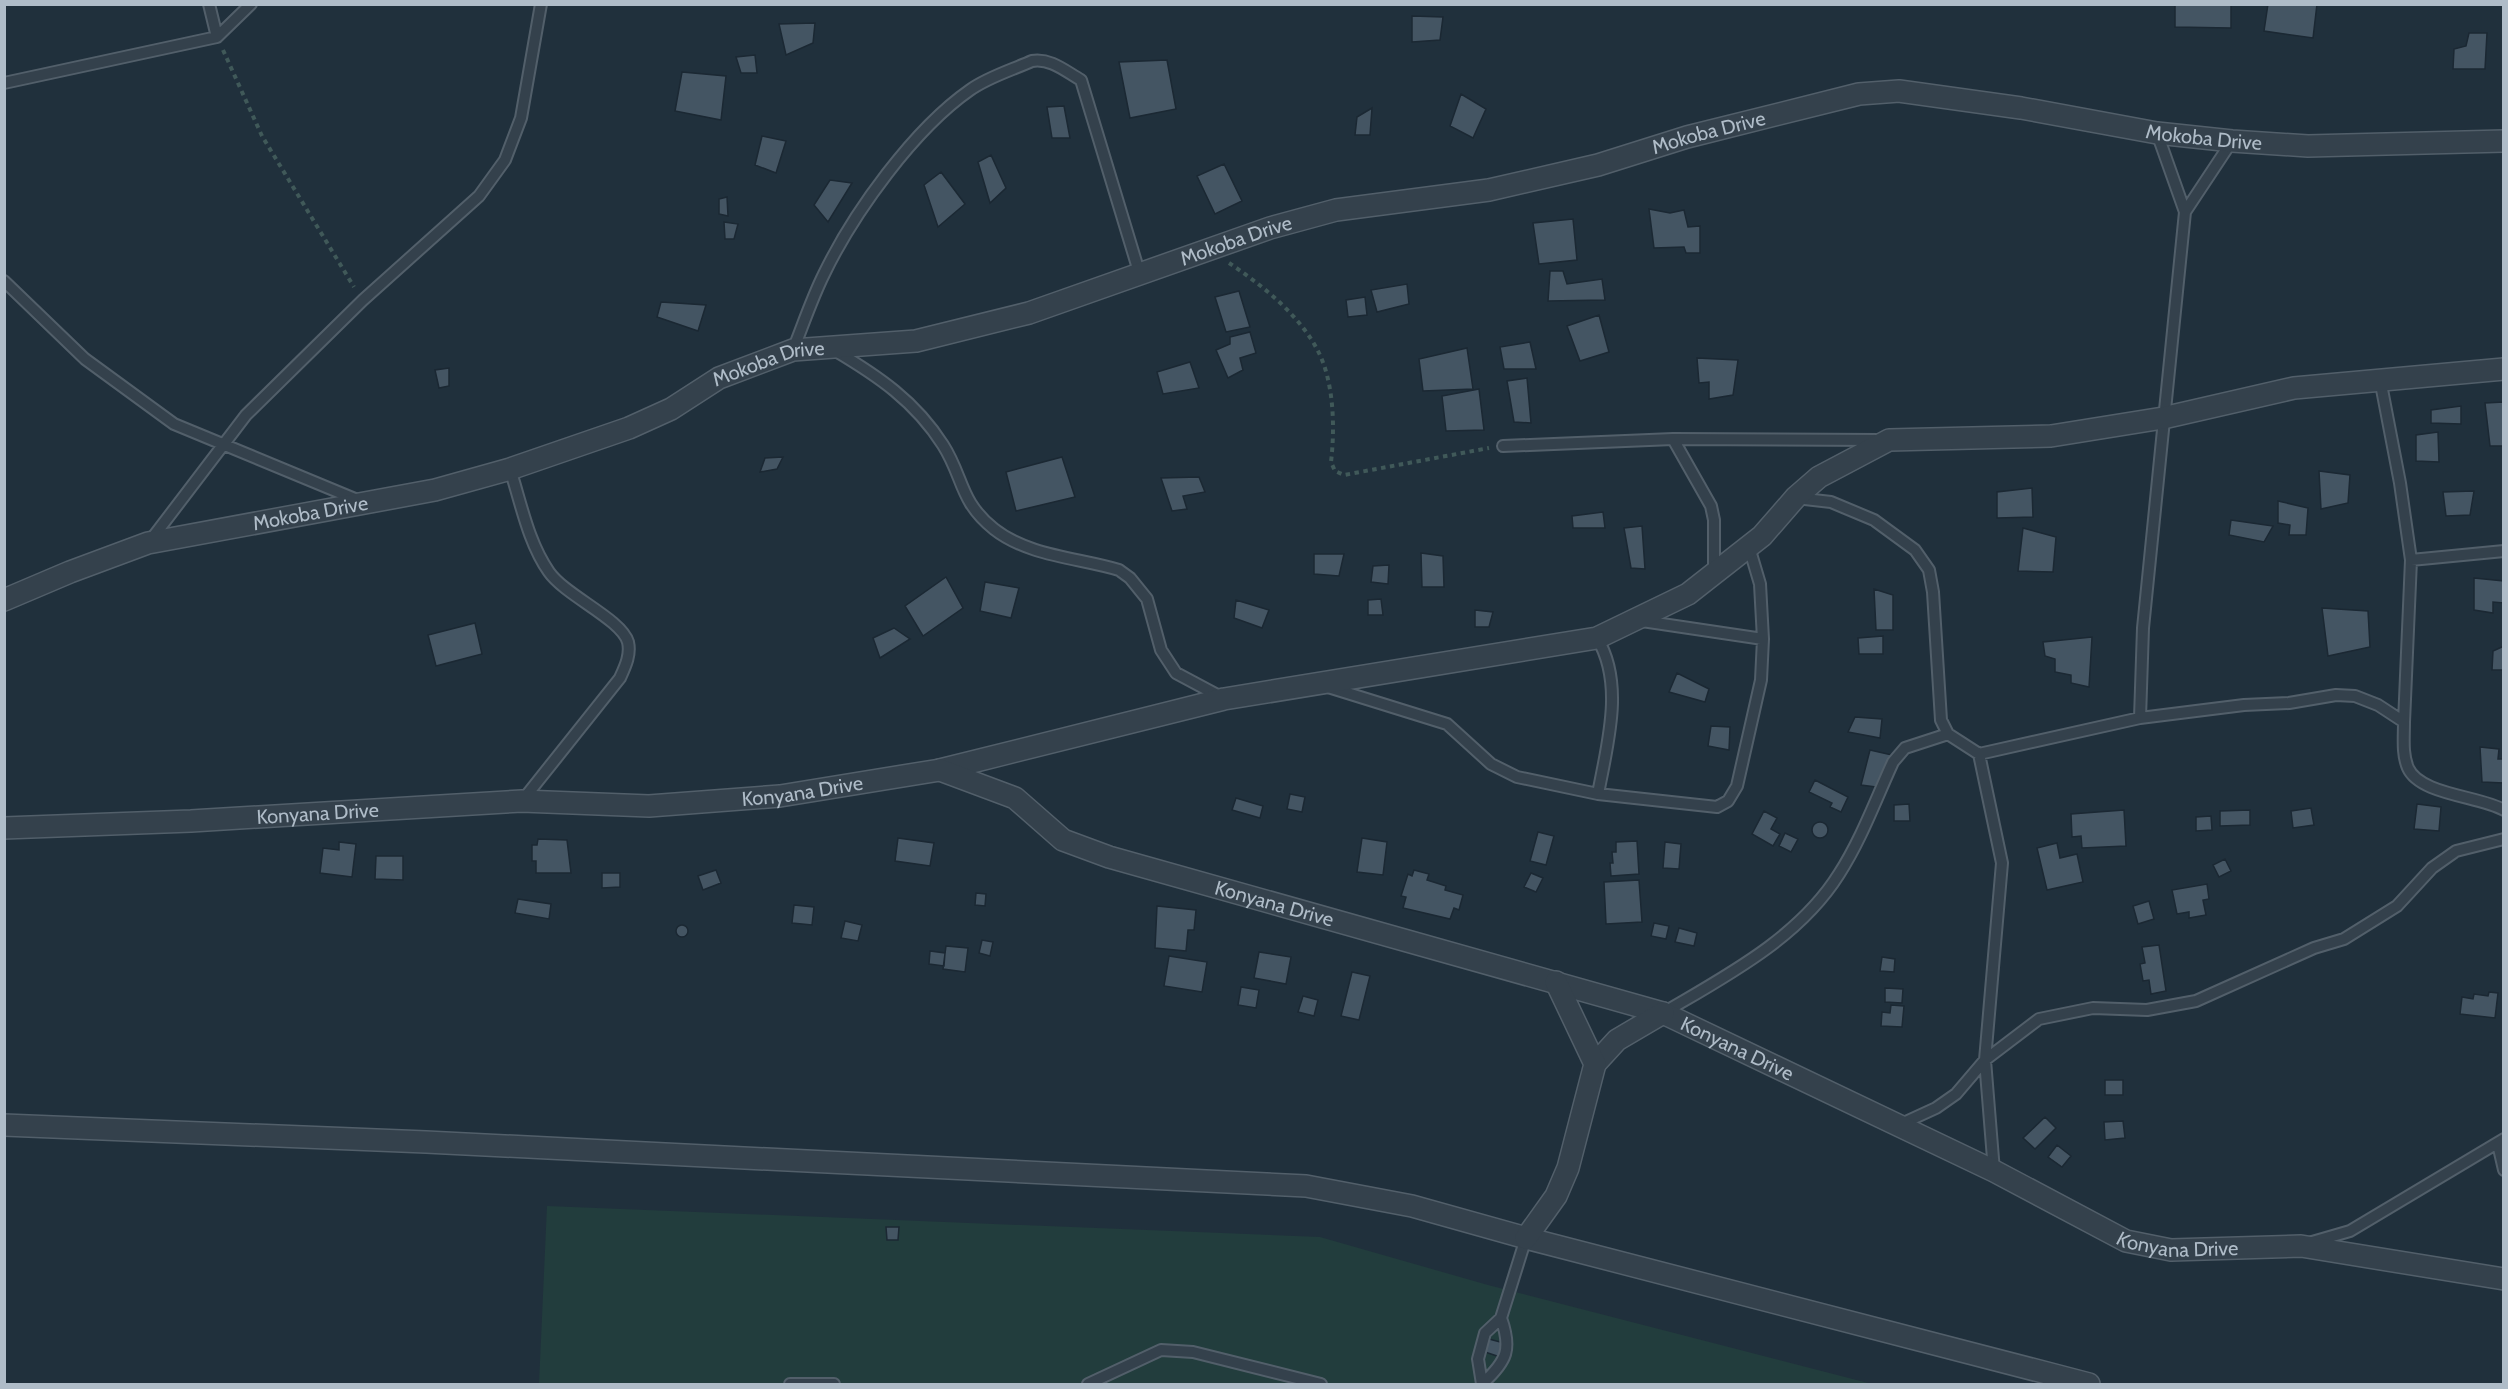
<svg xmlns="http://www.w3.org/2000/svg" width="2508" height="1389" font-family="Cabin,sans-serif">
  <rect width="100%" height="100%" fill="#20303c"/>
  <path fill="#223d3d" d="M547 1206 1320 1237 1488 1285 1872 1384H539Z"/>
  <path fill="#445563" stroke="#1b2833" stroke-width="1.5" d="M2175 4H2231V28L2175 27Z
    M2268 4H2317L2313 38 2264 31Z
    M1412 16 1443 17 1440 40 1412 42Z
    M815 23 813 43 786 55 779 24Z
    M2469 33H2487L2485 69H2453L2454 49 2466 46Z
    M755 55 757 73H741L736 57Z
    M1167 60 1176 109 1130 118 1119 62Z
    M682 72 726 76 721 120 675 111Z
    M1461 94 1486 109 1473 138 1450 126Z
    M1064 106 1070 138H1052L1047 107Z
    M1372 108 1370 135H1355L1357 117Z
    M762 136 786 141 776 173 755 165Z
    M991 155 1006 188 990 203 978 162Z
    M1224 164 1242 201 1215 214 1197 176Z
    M941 172 965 204 938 227 924 185Z
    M830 180 852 183 828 222 814 205Z
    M727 197 728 216 719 214V199Z
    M1649 209 1670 213 1684 210 1688 227 1700 226V253H1686L1684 247 1654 248Z
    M1573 219 1577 260 1539 264 1533 223Z
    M724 222 738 224 734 239H725Z
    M1550 271H1563L1567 284 1602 279 1605 300 1548 301Z
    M1407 284 1409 304 1377 312 1371 290Z
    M1239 291 1250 327 1226 332 1215 297Z
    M1365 297 1367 315 1348 317 1346 300Z
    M661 302 706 305 698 331 657 317Z
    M1599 315 1609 352 1580 361 1567 326Z
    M1250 332 1256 353 1240 358 1243 370 1228 378 1216 350 1230 344V337Z
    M1530 342 1536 369H1504L1500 347Z
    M1467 348 1473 389 1423 391 1419 359Z
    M1697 358 1738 360 1733 395 1709 399V382L1699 383Z
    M1190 362 1199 388 1163 394 1157 372Z
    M449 368V386L439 388 435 370Z
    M1527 378 1531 423 1514 422 1507 381Z
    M1479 389 1484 430 1446 431 1442 396Z
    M2504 402V446H2490L2485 403Z
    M2461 406V424L2431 423V410Z
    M2438 432 2439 462 2416 461V435Z
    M783 457 777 469 760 472 765 458Z
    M1062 457 1075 497 1016 511 1006 472Z
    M2319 471 2350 475 2348 503 2321 509Z
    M1199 477 1205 492 1183 496 1187 509 1172 511 1161 478Z
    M2032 488 2033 517 1997 518V492Z
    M2474 491 2470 515 2446 516 2443 492Z
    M2278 501 2308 508 2306 535H2289L2290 525 2278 523Z
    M1603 512 1605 528H1573L1572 516Z
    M2231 520 2273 526 2264 542 2229 535Z
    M1642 526 1645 569 1631 568 1624 528Z
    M2023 528 2056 537 2053 572 2018 571Z
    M1421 553 1443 556 1444 587H1422Z
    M1314 554H1344L1339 576 1314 574Z
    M1389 565 1388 584 1371 582 1373 566Z
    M946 577 963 608 923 636 905 606Z
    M2474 578 2504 581V603L2493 602V613L2474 610Z
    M985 582 1019 588 1011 618 980 611Z
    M1874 589 1893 595V630H1876Z
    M1381 599 1383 615H1368V600Z
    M1236 600 1269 610 1262 628 1234 618Z
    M2322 608 2368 611 2370 647 2328 656Z
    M1475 610 1493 612 1489 627H1475Z
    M475 623 482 654 436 666 428 635Z
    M894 628 910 639 880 658 873 638Z
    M1883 636V654H1859L1858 638Z
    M2092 637 2089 687 2071 683V675L2055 672V659L2045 656 2043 642Z
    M2504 646V670H2492L2493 651Z
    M1677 673 1709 689 1705 702 1669 692Z
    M1855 717 1882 719 1880 738 1848 732Z
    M1711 726 1730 727 1729 750 1708 746Z
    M2480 747 2499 749 2498 759H2504V783L2482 782Z
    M1870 750 1892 755 1876 787 1861 785Z
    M1815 780 1848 797 1841 812 1830 807 1832 803 1809 792Z
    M1290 794 1305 797 1302 812 1287 809Z
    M1236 798 1263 806 1260 818 1232 810Z
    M1909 804 1910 821H1894V805Z
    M2417 804 2441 807 2439 831 2414 829Z
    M2311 808 2314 825 2293 828 2291 811Z
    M2124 810 2126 846 2082 848 2081 836 2072 837 2071 814Z
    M2250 810V825L2220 826V811Z
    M1764 811 1777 818 1771 829 1780 834 1773 846 1752 834Z
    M2211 816 2212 830 2196 831V817Z
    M1812 830a8 8 0 1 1 16 0a8 8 0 1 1-16 0Z
    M1538 832 1554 836 1546 865 1530 861Z
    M1785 833 1798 839 1791 852 1779 846Z
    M898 838 934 843 930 866 895 861Z
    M1362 838 1387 842 1383 875 1357 872Z
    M538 839 567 840 571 873H536V861H532V845H537Z
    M1637 841 1639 874 1611 876 1610 863H1613L1612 852H1616V842Z
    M339 842 356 844 352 877 320 873 323 848 339 850Z
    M1665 842 1681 844 1679 869 1663 868Z
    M2057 843 2060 858 2077 854 2083 882 2047 890 2037 848Z
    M376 856H403V880L375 879Z
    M2225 859 2231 871 2219 877 2213 865Z
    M716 870 721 883 703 890 698 876Z
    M1414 870 1429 874 1427 880 1446 886 1445 890 1463 895 1459 910 1454 908 1450 919 1403 908 1406 897 1401 896 1408 874 1412 876Z
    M602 873H620V887L602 888Z
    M1531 873 1543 878 1536 892 1524 887Z
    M1639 880 1642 922 1606 924 1604 882Z
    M2207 884 2209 899 2203 900 2206 915 2189 918V912L2177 914 2172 890Z
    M976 893 986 894 985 906 975 905Z
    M518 899 551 904 549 919 515 913Z
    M2149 901 2154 919 2138 924 2133 906Z
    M794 905 814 907 812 925 792 923Z
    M1157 906 1196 910 1194 930H1188L1186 951 1155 948Z
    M845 921 862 925 858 941 841 938Z
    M1654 923 1669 926 1666 939 1651 936Z
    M676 931a6 6 0 1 1 12 0a6 6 0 1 1-12 0Z
    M1679 928 1697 933 1694 946 1675 942Z
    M982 940 993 942 990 956 979 953Z
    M2159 945 2166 991 2151 994 2149 980 2143 981 2140 964 2145 963 2142 947Z
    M946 946 968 948 965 972 943 969Z
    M930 951 945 953 944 966 929 964Z
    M1259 952 1291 957 1286 984 1254 978Z
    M1169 956 1207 962 1202 992 1164 986Z
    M1882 957 1895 959 1894 972 1880 971Z
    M1352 972 1370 976 1359 1020 1341 1016Z
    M1241 987 1259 990 1256 1008 1238 1005Z
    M1885 988 1903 989 1902 1003 1885 1002Z
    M2489 992 2498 993 2495 1018 2460 1014 2462 997 2473 999 2474 994 2488 996Z
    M1303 996 1318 1000 1314 1016 1298 1012Z
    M1891 1005 1904 1006 1902 1027 1881 1026 1882 1012 1890 1013Z
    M2105 1080H2123V1095H2105Z
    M2045 1117 2056 1128 2035 1149 2023 1138Z
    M2123 1121 2125 1138 2105 1140 2104 1122Z
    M2057 1145 2071 1156 2062 1167 2048 1157Z
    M886 1227H899L898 1240H887Z
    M1489 1339 1504 1343 1500 1357 1485 1352Z"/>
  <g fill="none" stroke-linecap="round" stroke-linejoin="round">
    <defs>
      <path id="lane" d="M209 4 217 37
        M4 83 217 37 251 4
        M2157 133 2185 212
        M4 281 85 359 174 424 360 501
        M793 350C803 325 812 298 824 274 854 212 914 129 970 90 988 77 1012 70 1032 61 1051 58 1065 71 1081 80L1140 275
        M834 350C878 376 915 401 943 445 964 478 959 501 994 529 1028 556 1079 558 1119 570L1130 578 1147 599 1161 650 1176 673 1221 697
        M2380 379 2400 483 2411 560 2404 722
        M1673 439 1711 506 1714 520V574
        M1503 446 1673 439 1881 440
        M510 469C521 503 528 542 549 572 566 596 621 619 628 642 631 655 625 667 620 678L522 801
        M1796 498 1831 502 1874 520 1915 550 1929 570 1933 592 1941 720 1948 734 1979 754 2002 863 1985 1060 1994 1171
        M150 541 246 415 363 300 479 196 505 160 521 118 541 4
        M2411 560 2504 551
        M1642 621 1763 639
        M1328 687 1447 724 1491 764 1517 777 1598 794C1607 745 1625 684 1597 638
        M2140 718 2244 705 2289 703 2336 695 2355 696 2378 705 2404 722C2404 738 2402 754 2408 768 2420 795 2480 796 2504 810
        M1979 754 2140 718 2143 628 2185 212 2232 141
        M1598 794 1717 807 1728 801 1737 786 1761 680 1763 639 1760 584 1749 547
        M1663 1013C1726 976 1799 938 1839 874 1861 840 1876 799 1893 762L1905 748 1948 734
        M1899 1125 1936 1108 1956 1094 1985 1060 2039 1019 2093 1008 2147 1010 2196 1001 2314 948 2344 939 2397 906 2432 868 2456 851 2504 839
        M2498 1144 2504 1170
        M2312 1242 2350 1231 2504 1139
        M1483 1383C1507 1361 1512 1349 1501 1318
        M790 1384H834
        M1088 1384 1161 1350 1193 1352 1321 1384
        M1482 1384 1478 1359 1485 1333 1501 1318 1526 1238"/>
      <g id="street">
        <path id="s1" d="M4 600 70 572 148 543 435 490 510 469 629 428 671 409 719 378 793 350 916 341 1029 313 1270 228 1336 210 1489 190 1598 165 1687 137 1859 94 1899 91 2021 108 2157 133 2232 141 2308 146 2504 141"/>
        <path d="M940 770 1224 699 1597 638 1688 594 1762 536 1796 497 1819 477 1889 440 2051 436 2163 418 2294 388 2504 369"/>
        <path id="s2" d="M4 828 191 821 522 801 649 806 780 796 940 770 1015 798 1063 840 1109 857 1663 1013 1994 1171 2126 1241 2171 1250 2301 1246 2504 1279"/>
        <path d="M1595 1064 1617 1040 1663 1013"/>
        <path d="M4 1125 426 1142 1306 1186 1412 1206 1526 1238 2089 1384"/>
        <path d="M1526 1238 1556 1196 1568 1168 1595 1064 1556 982"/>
      </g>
    </defs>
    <use href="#lane" stroke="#525f6a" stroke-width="14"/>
    <use href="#street" stroke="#525f6a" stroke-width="24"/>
    <path stroke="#405959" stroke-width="4" stroke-dasharray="4.5 4.5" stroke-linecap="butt" d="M223 50 262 136 354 287
      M1229 263C1262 285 1301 316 1319 353 1334 384 1335 428 1331 462L1335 471 1344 475 1489 448"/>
    <use href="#lane" stroke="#34414c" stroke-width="10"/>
    <use href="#street" stroke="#34414c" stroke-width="21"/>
  </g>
  <g text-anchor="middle" stroke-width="4.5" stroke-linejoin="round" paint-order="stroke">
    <g font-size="20" fill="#afbcc8" stroke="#192631">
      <text dy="7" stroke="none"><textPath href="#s1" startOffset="1778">Mokoba Drive</textPath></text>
      <text dy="7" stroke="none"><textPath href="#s1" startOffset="2282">Mokoba Drive</textPath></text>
      <text dy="7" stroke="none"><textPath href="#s1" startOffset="1292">Mokoba Drive</textPath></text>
      <text dy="7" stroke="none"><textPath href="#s1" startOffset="806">Mokoba Drive</textPath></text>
      <text dy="7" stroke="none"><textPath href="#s1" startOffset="320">Mokoba Drive</textPath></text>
      <text dy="7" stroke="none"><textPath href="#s2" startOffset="800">Konyana Drive</textPath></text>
      <text dy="7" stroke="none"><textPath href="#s2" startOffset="314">Konyana Drive</textPath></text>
      <text dy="7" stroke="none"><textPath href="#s2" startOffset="1304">Konyana Drive</textPath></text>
      <text dy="7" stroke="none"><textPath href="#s2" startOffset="1790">Konyana Drive</textPath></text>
      <text dy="7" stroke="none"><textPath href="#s2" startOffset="2276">Konyana Drive</textPath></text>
    </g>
  </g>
  <rect width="2508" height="1389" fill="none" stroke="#afbcc8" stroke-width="12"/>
</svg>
